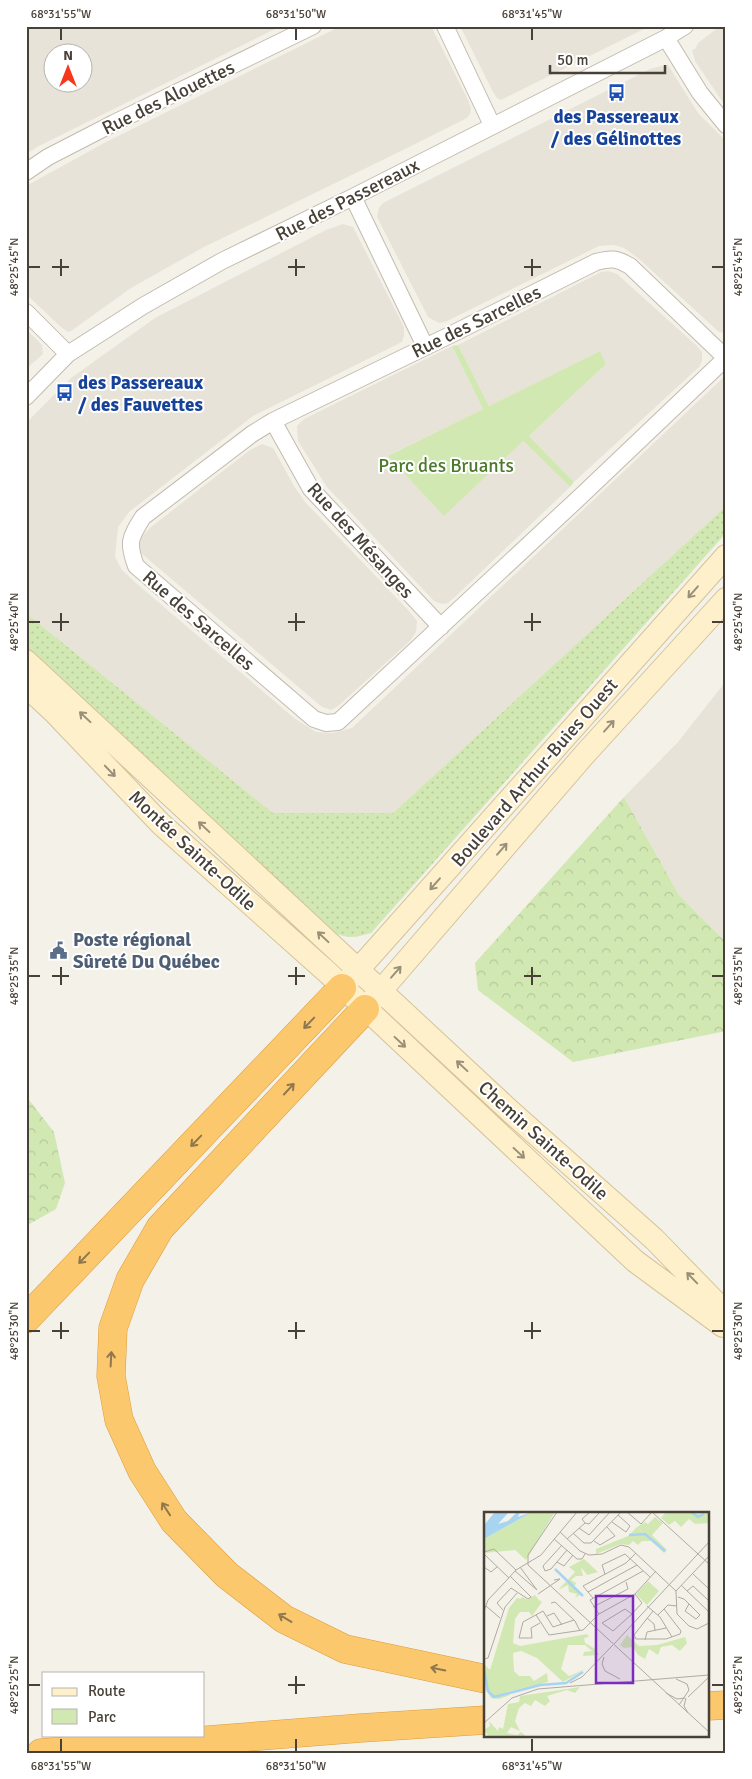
<svg xmlns="http://www.w3.org/2000/svg" width="752" height="1779" font-family="Signika,sans-serif">
  <defs>
    <pattern id="grass-dots" width="8" height="8" patternUnits="userSpaceOnUse" patternTransform="scale(1.25)"><rect width="8" height="8" fill="#d2e8b3"/><path d="M2 2h.1M6 6h.1" fill="none" stroke="#b6c89b" stroke-width="1.8" stroke-linecap="round"/></pattern>
    <pattern id="forest-crowns" width="20" height="18" patternUnits="userSpaceOnUse" patternTransform="scale(1.25)"><rect width="20" height="18" fill="#d2e8b3"/><path d="M2 6a3 3 0 1 1 6 0M12 15a3 3 0 1 1 6 0" fill="none" stroke="#b6c89b"/></pattern>
  </defs>
  <rect width="100%" height="100%" fill="#f4f1e9"/>
  <path fill="#e8e3d8" fill-rule="evenodd" d="M26 26H281L39 146 26 154ZM82 52V82H52V52Z
    M341 26H431L468 100 471 109 470 114 467 118 403 150 202 248 131 288 71 331 68 332 61 327 26 294V186L108 141Z
    M460 26H650L501 100 497 98 493 92Z
    M720 26H726V107L695 61 692 50 695 49 698 43Z
    M668 65 698 113 726 141V333L719 332 638 258 624 248 614 245 599 246 445 322 439 323 428 317 377 217 379 208 383 203 650 69 661 66 664 67Z
    M343 224 353 227 404 327V336L402 342 253 416 129 512 118 527 115 557 122 570 136 583 294 718 316 732 333 733 352 728 726 375V506L393 813H273L26 613V423L71 378 155 318 326 230Z
    M608 271 617 274 697 346 702 352V361L699 367 574 482 529 436 606 364 600 351 489 406 458 345 601 272Z
    M26 329 42 345 43 354 26 369Z
    M452 346 483 409 388 456 523 441 570 487 456 596 448 603 442 604 434 601 327 487 298 441 297 426 304 419Z
    M262 444 273 448 294 486 305 502 409 611 417 621 416 632 410 641 338 706 331 710 322 707 141 553 139 545 141 537 151 527 250 450Z
    M726 681V942L679 895 624 797 678 742Z"/>
  <path fill="url(#grass-dots)" d="M726 506V533L371 933C358 937 350 939 337 934L26 647V613L273 813H393Z"/>
  <path fill="url(#forest-crowns)" d="M624 797 679 895 726 942V1031L573 1062 478 990 475 963Z
    M26 1096 54 1132 65 1183 56 1209 26 1226Z"/>
  <path fill="#d2e8b3" d="M458 345 489 406 600 351 606 364 529 436 574 482 570 487 523 441 444 516 388 456 483 409 452 346Z"/>
  <g fill="none" stroke-linecap="round" stroke-linejoin="round">
    <defs>
      <path id="street" d="M445 26 492 125
        M666 38 700 93 726 125
        M26 172 48 157 114 123 313 26
        M353 197 425 346
        M26 312 68 354
        M726 358 630 266C616 258 611 258 596 262L450 335 273 421 252 434 143 517C130 538 127 542 136 566L314 719 326 723 338 722 582 495 726 358
        M26 397 68 354 143 306 222 261 353 197 666 38 685 26
        M273 421 311 489 441 627"/>
      <path id="secondary" d="M26 661 510 1111 654 1239 726 1313
        M26 686 54 712 161 824 327 972 635 1261 723 1326
        M348 981 726 556
        M372 1001 584 755 726 599"/>
      <path id="highway" d="M365 1009 160 1228 130 1280 113 1328 111 1376 119 1420 142 1471 174 1521 227 1575 284 1619 345 1649 486 1679
        M26 1319 342 988
        M708 1706 726 1705
        M41 1753 361 1728 486 1720"/>
    </defs>
    <use href="#street" stroke="#c3bbaf" stroke-width="18"/>
    <use href="#secondary" stroke="#d4c39a" stroke-width="24"/>
    <use href="#highway" stroke="#dc9c3c" stroke-width="29"/>
    <use href="#street" stroke="#fff" stroke-width="16"/>
    <use href="#secondary" stroke="#fef0ca" stroke-width="22"/>
    <use href="#highway" stroke="#fcc86d" stroke-width="28"/>
  </g>
  <defs><path id="oneway-shaft" d="M-6 0H5M1.5-3L5.5 0L1.5 3" fill="none" stroke-width="1.6" stroke-linecap="round" stroke-linejoin="round" transform="scale(1.25)"/></defs>
  <g stroke="#9a907a">
    <use href="#oneway-shaft" transform="translate(693 592) rotate(131)"/>
    <use href="#oneway-shaft" transform="translate(85 717) rotate(-137)"/>
    <use href="#oneway-shaft" transform="translate(609 726) rotate(-48)"/>
    <use href="#oneway-shaft" transform="translate(110 771) rotate(46)"/>
    <use href="#oneway-shaft" transform="translate(204 827) rotate(-137)"/>
    <use href="#oneway-shaft" transform="translate(502 849) rotate(-49)"/>
    <use href="#oneway-shaft" transform="translate(435 884) rotate(131)"/>
    <use href="#oneway-shaft" transform="translate(323 937) rotate(-137)"/>
    <use href="#oneway-shaft" transform="translate(396 972) rotate(-49)"/>
    <use href="#oneway-shaft" transform="translate(400 1042) rotate(43)"/>
    <use href="#oneway-shaft" transform="translate(462 1066) rotate(-137)"/>
    <use href="#oneway-shaft" transform="translate(519 1153) rotate(43)"/>
    <use href="#oneway-shaft" transform="translate(692 1278) rotate(-134)"/>
  </g>
  <g stroke="#90774d">
    <use href="#oneway-shaft" transform="translate(309 1023) rotate(134)"/>
    <use href="#oneway-shaft" transform="translate(289 1089) rotate(-47)"/>
    <use href="#oneway-shaft" transform="translate(196 1141) rotate(134)"/>
    <use href="#oneway-shaft" transform="translate(84 1258) rotate(134)"/>
    <use href="#oneway-shaft" transform="translate(111 1359) rotate(-87)"/>
    <use href="#oneway-shaft" transform="translate(166 1509) rotate(-123)"/>
    <use href="#oneway-shaft" transform="translate(285 1618) rotate(-149)"/>
    <use href="#oneway-shaft" transform="translate(438 1669) rotate(-168)"/>
  </g>
  <path fill="none" stroke="#484138" stroke-width="2" d="M61 28V40M296 28V40M532 28V40M61 259V276M296 259V276M532 259V276M28 267H40M52 267H69M288 267H305M524 267H541M712 267H724M61 613V631M296 613V631M532 613V631M28 622H40M52 622H69M288 622H305M524 622H541M712 622H724M61 967V985M296 967V985M532 967V985M28 976H40M52 976H69M288 976H305M524 976H541M712 976H724M61 1322V1339M296 1322V1339M532 1322V1339M28 1331H40M52 1331H69M288 1331H305M524 1331H541M712 1331H724M296 1676V1694M28 1685H40M288 1685H305M712 1685H724M61 1739V1752M296 1739V1752M532 1739V1752"/>
  <defs>
    <symbol id="bus-bare" viewBox="-9 -9 18 18"><path d="M-5-6H5V4H4V6H2V4H-2V6H-4V4H-5ZM-3.5-4V0h7V-4ZM-3.5 1.2v1.5H-2V1.2ZM2 1.2v1.5H3.5V1.2Z" fill="#1a4fb4" stroke="#fff" stroke-width="2.5" paint-order="stroke"/></symbol>
    <symbol id="civic-bare" viewBox="-9 -9 18 18"><path d="M-.6-6.5H3V-4.5H.6V-3L4-1V1h2V6H-6V1h2V-1L-.6-3ZM-1.2 2.5V6h2.4V2.5Z" fill="#5c6f8a" stroke="#fff" stroke-width="2.5" paint-order="stroke"/></symbol>
  </defs>
  <g fill-rule="evenodd">
    <use href="#bus-bare" x="604" y="80" width="25" height="25"/>
    <use href="#bus-bare" x="52" y="380" width="25" height="25"/>
    <use href="#civic-bare" x="46" y="938" width="25" height="25"/>
  </g>
  <g text-anchor="middle" stroke-width="4" stroke-linejoin="round" paint-order="stroke">
    <g font-size="19" fill="#484138" stroke="#fff">
      <text transform="translate(168 97) rotate(-26)" y="7">Rue des Alouettes</text>
      <text transform="translate(347 199) rotate(-27)" y="7">Rue des Passereaux</text>
      <text transform="translate(476 321) rotate(-26)" y="7">Rue des Sarcelles</text>
      <text transform="translate(361 540) rotate(48)" y="7">Rue des Mésanges</text>
      <text transform="translate(199 620) rotate(41)" y="7">Rue des Sarcelles</text>
      <text transform="translate(534 772) rotate(-49)" y="7">Boulevard Arthur-Buies Ouest</text>
      <text transform="translate(193 850) rotate(43)" y="7">Montée Sainte-Odile</text>
      <text transform="translate(544 1140) rotate(42)" y="7">Chemin Sainte-Odile</text>
    </g>
    <g font-size="19" font-weight="bold" fill="#164399" stroke="#fff">
      <text x="616" y="123">des Passereaux<tspan x="616" dy="22">/ des Gélinottes</tspan></text>
      <text x="78" y="389" text-anchor="start">des Passereaux<tspan x="78" dy="22">/ des Fauvettes</tspan></text>
    </g>
    <g font-size="19" fill="#4b7a2b" stroke="#fff">
      <text x="446" y="472">Parc des Bruants</text>
    </g>
    <g font-size="19" font-weight="bold" fill="#4e5e75" stroke="#fff" text-anchor="start">
      <text x="73" y="946">Poste régional<tspan x="73" dy="22">Sûreté Du Québec</tspan></text>
    </g>
  </g>
  <g transform="translate(484 1512)">
    <rect width="225" height="225" fill="#f4f1e9"/>
    <path d="M171 5 179 11 168 23 183 38 180 41 153 15 161 10 164 12ZM100 47 114 60 103 63 97 55 99 64H92L87 68 92 71 90 75 97 82 91 86 93 82 85 80 84 73 74 78 91 60 85 55ZM51 83 55 88 43 95 46 100H36L31 107 29 131 36 134 103 122 105 125 100 126 101 131 113 138 115 143 99 144 100 140 108 139 101 133H84L77 157 85 164 102 157 79 170 53 146 37 139 29 141 30 159 35 164H46L50 169 63 161 64 170 23 180 26 183 15 187 7 186 2 178 0 180V152L6 158 25 96 33 86 44 88ZM143 123 155 134 173 133 201 125 203 131 196 139 188 133 177 135 174 143 165 137 161 147 154 143 149 135 140 136 136 133ZM96 175 91 181 83 178 63 184 66 189 61 194 51 188 47 194 41 191 35 196 31 209 36 219 27 215 23 221 33 223 37 220 43 225H5L0 218 6 214 5 209 14 219 15 215 19 217 24 192 35 190 36 184Z" fill="#d2e8b3"/>
    <path d="M48 0H71L42 48 31 38 0 41V27ZM182 0H225V11L211 12 205 7 197 15 191 9 185 13 177 6ZM153 15 167 29H158L154 33 149 29 145 33 137 32 112 42V37L144 24ZM164 69 175 79 163 93 152 82ZM48 84 58 90 48 104 36 88 38 85 44 88Z" fill="#d2e8b3"/>
    <path d="M11 0H25L14 12 24 9 33 0H36L34 5 48 0 0 27V13Z" fill="#a7d4f0"/>
    <path fill="none" stroke="#a7d4f0" stroke-width="2.5" d="M207 0 214 5 220 2M145 23 161 22 181 39M71 57 99 84M0 157 4 179 10 185 56 173 82 171 99 160"/>
    <path fill="none" stroke="#afaba2" stroke-width="1" d="M73 0 44 43V53L150 151M143 0 157 12 168 0M168 0 225 52M128 10 142 20 146 14 134 3M101 11 105 12 116 0M101 11 98 7 106 0M95 16 105 23 126 0M76 20 96 39 105 43 118 42 137 33 145 35 192 79 193 102 205 114 213 117 225 111M89 21 100 31H107L137 0M70 27 93 47H98L101 42M83 27 101 11M110 29 116 33 131 24 123 15M78 33 59 54 61 59 67 57 83 38M0 40 10 37 32 58M0 42 25 66M73 50 80 54 89 43M0 55 7 60 13 55M36 55 53 78M31 59 53 78M121 62 118 53 141 42 166 65M209 62 225 77M197 73 225 100M192 79 225 44M203 79 209 74 225 89M104 80 153 53M54 82 76 67 70 68M194 85 200 87 216 103 212 107 201 99 205 92M109 86 99 74 142 51 152 41M67 91 71 90 91 109 96 119M2 94 16 106M163 94 176 105 188 125M109 95 144 77 142 70M19 98 13 91 27 76 44 87 47 85 26 64M0 99 4 88 21 70 32 58 57 43 93 0M169 99 150 123 152 127H182L196 122 197 119 180 97M115 102 106 88 159 59M148 102 141 97 118 111 129 119 148 102 158 91 151 82M52 103 65 123 99 118 115 102 151 82 172 59M174 103 184 93 193 94M63 104 70 101 78 113M163 106 170 112 171 118M56 111 47 116 48 126H35L39 110 59 99 69 115 90 108M161 128 163 120 182 116M130 132 225 30M120 145 118 152 121 159 136 167M0 147 4 146 21 95 33 81M148 149 225 220M192 167 203 172 205 178 195 193M86 171 98 165 129 133M182 181 193 187 201 186M204 185 225 165M202 186 200 194 204 201M0 211 28 186 54 177 225 163"/>
    <path fill="#7b2cbf" fill-opacity="0.15" stroke="#7b2cbf" stroke-width="2.5" d="M112 84H149V171H112Z"/>
    <rect width="225" height="225" fill="none" stroke="#484138" stroke-width="2.5"/>
  </g>
  <rect width="752" height="1779" fill="none" stroke="#ffffff" stroke-width="55"/>
  <rect x="42" y="1672" width="162" height="65" fill="#ffffff" stroke="#b6b3af"/>
  <rect x="52" y="1688" width="25" height="8" fill="#fef0ca" stroke="#b6b3af"/>
  <text x="88" y="1696" font-size="15" fill="#484138">Route</text>
  <rect x="52" y="1709" width="25" height="15" fill="#d2e8b3" stroke="#b6b3af"/>
  <text x="88" y="1722" font-size="15" fill="#484138">Parc</text>
  <g transform="translate(68 68)"><circle r="24" fill="#ffffff" stroke="#b6b3af"/>
  <path d="M0-4L9 19L0 12L-9 19Z" fill="#f8381d"/>
  <text y="-8" font-size="14" font-weight="bold" text-anchor="middle" fill="#484138">N</text>
  </g>
  <path d="M550 65v8h115v-8" fill="none" stroke="#484138" stroke-width="2.5"/>
  <text x="557" y="65" font-size="15" fill="#484138" stroke="#ffffff" stroke-width="4" paint-order="stroke">50 m</text>
  <rect x="28" y="28" width="696" height="1724" fill="none" stroke="#484138" stroke-width="2"/>
  <g font-size="12" text-anchor="middle" fill="#484138">
    <text x="61" y="18">68°31'55"W</text>
    <text x="296" y="18">68°31'50"W</text>
    <text x="532" y="18">68°31'45"W</text>
    <text transform="translate(14 267) rotate(-90)" y="4">48°25'45"N</text>
    <text transform="translate(738 267) rotate(-90)" y="4">48°25'45"N</text>
    <text transform="translate(14 622) rotate(-90)" y="4">48°25'40"N</text>
    <text transform="translate(738 622) rotate(-90)" y="4">48°25'40"N</text>
    <text transform="translate(14 976) rotate(-90)" y="4">48°25'35"N</text>
    <text transform="translate(738 976) rotate(-90)" y="4">48°25'35"N</text>
    <text transform="translate(14 1331) rotate(-90)" y="4">48°25'30"N</text>
    <text transform="translate(738 1331) rotate(-90)" y="4">48°25'30"N</text>
    <text transform="translate(14 1685) rotate(-90)" y="4">48°25'25"N</text>
    <text transform="translate(738 1685) rotate(-90)" y="4">48°25'25"N</text>
    <text x="61" y="1770">68°31'55"W</text>
    <text x="296" y="1770">68°31'50"W</text>
    <text x="532" y="1770">68°31'45"W</text>
  </g>
</svg>
